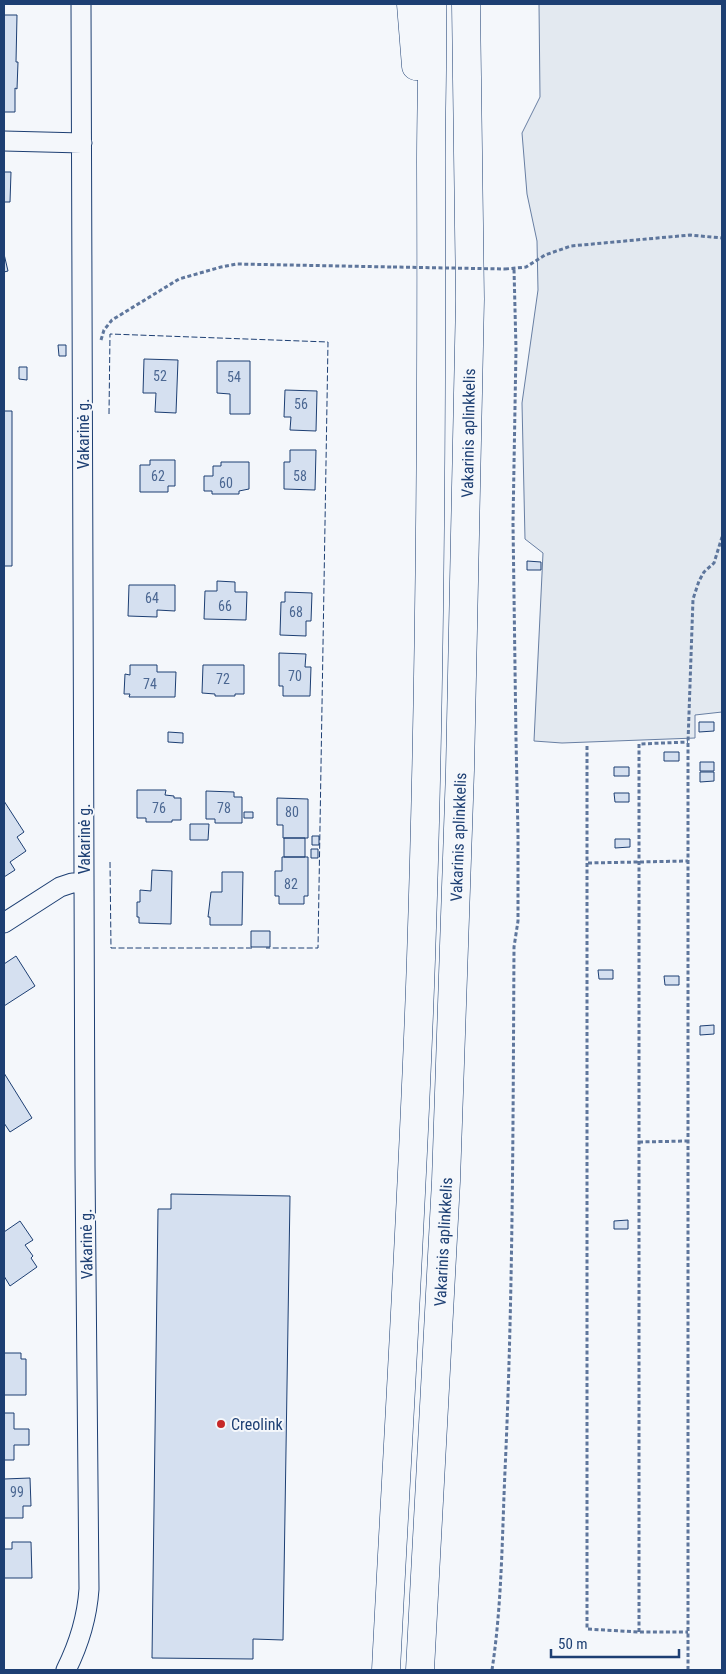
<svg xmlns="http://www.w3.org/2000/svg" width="726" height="1674" font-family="'Roboto Condensed',sans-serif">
  <rect width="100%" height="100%" fill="#f4f7fb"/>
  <path fill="#e3e9f0" stroke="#687fa3" d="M539 4H722V712L695 715V738L562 743 534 741 543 553 525 539 522 403 538 290 537 241 527 194 522 133 540 97Z"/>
  <path fill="#d5e0f0" stroke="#1d3f73" d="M4 15H17L16 62H18L17 89 15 88V112H4Z
    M4 172H11L10 202H4Z
    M4 234V254L8 271 4 272Z
    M58 345H66V356H59Z
    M144 359 178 360 176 413 155 412 156 393H143Z
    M217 361H250V414H230V394L217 393Z
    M19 367H27V380L19 379Z
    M285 390 317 391 316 431 290 430 291 417H284Z
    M4 411H12V566H4Z
    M290 450H316L315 490 284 489V462H290Z
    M150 460H175V486H168V492H140V465H150Z
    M221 462H249V489L239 491V494H212V491H204V476H213V466H221Z
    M527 561 541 562V570H527Z
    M217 581 235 582V592H247L246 620 204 619 205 591H217Z
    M129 585H175V611L157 610V617L128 616Z
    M285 592 312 593 311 621H306V636L280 635 281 602H285Z
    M279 653 306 654 305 667H311L310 696H283V686H279Z
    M130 665H157V672H176L175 697H129L130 694H124L125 674 130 675Z
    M203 665H244V694H235V696H215V694L202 693Z
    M699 722H714V731L699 732Z
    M168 732 183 733V743L168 742Z
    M664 752H679V761H664Z
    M700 762H714V771H700Z
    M614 767H629V776H614Z
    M700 772H714V781L700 782Z
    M137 790H166L165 795 174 796V798H181V820H172V822H146V818H137Z
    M206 791 234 792V797H242V823H215V819H206Z
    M614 793H629V802H615Z
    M277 798 308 799V838H283V825H277Z
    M4 801 24 832 17 837 26 851 10 862 15 870 4 877Z
    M244 812H253V818H244Z
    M190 824H209L208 840H190Z
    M312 836H319V845H312Z
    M284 838H305V857H284Z
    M615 839H630V847L615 848Z
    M311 849H318V858H311Z
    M282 857H308V896H304V904H279V896H275V871H282Z
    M152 870 172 871 171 924 139 923V917H137V902H140V890L151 891Z
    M222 872H243L242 925H210V917H208L211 892H222Z
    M251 931H270V947H251Z
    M16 956 35 986 4 1006V964Z
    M598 970H613V979H599Z
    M664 976H679V985H665Z
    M714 1025V1034L700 1035V1026Z
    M4 1073 32 1118 10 1132 4 1123Z
    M171 1194 290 1196 283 1640 253 1639V1659L152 1658 158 1209H171Z
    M628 1220V1229H614V1221Z
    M20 1221 33 1240 25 1245 33 1256 31 1258 37 1267 10 1286 4 1276V1232Z
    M4 1353H21V1359H26V1395H4Z
    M4 1413H14V1429H29V1445H14V1460H4Z
    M30 1478 31 1506H23V1518H4V1479Z
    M12 1542H31L32 1578H4V1549H12Z"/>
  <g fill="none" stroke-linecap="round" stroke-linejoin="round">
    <defs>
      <path id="minor" d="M4 141 82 143
        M4 923 60 887 72 883H84
        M66 1670C79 1644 87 1619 89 1589L85 1166 81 4"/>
      <path id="highway" d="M411 4 416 66
        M386 1670C398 1433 413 1196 421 959 430 694 432 428 431 163 431 110 433 57 432 4
        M420 1670 446 1181 460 770 470 299 466 4"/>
    </defs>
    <use href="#minor" stroke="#1d3f73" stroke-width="21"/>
    <use href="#highway" stroke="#1d3f73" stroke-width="29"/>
    <path stroke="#5e769c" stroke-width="3" stroke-dasharray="4 2.5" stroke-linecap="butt" d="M505 269 526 267 545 255 571 246 690 235 722 238
      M101 340 104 330 112 320 179 279 221 267 237 264 393 267
      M587 746V1629L639 1632H688
      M588 863 688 861
      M639 1142 688 1141
      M639 1632V744L688 742
      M492 1670C502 1604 502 1537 505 1471 513 1296 513 1122 514 947L518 921V834L516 739 513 523 516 349 514 269
      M688 1670V742L693 599 699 581 704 572 714 563 722 537"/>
    <use href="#minor" stroke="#f4f7fb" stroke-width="19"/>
    <use href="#highway" stroke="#f4f7fb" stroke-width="28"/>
    <path stroke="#5e769c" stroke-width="3" stroke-dasharray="4 2.5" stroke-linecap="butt" d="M393 267 505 269"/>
    <path stroke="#1d3f73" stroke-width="1" stroke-dasharray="6 2.5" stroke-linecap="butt" d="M109 414 110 334 328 342 318 948H266
      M110 862 111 948H253"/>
  </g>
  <circle fill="#c62828" stroke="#f4f7fb" stroke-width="2" cx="221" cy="1424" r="5"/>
  <g text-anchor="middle" stroke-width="4" stroke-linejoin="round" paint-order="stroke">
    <g font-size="14" fill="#4b6792">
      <text x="160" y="381">52</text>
      <text x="234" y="382">54</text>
      <text x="301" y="409">56</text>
      <text x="158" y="481">62</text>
      <text x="300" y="481">58</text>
      <text x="226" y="488">60</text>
      <text x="152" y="603">64</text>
      <text x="225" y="611">66</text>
      <text x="296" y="617">68</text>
      <text x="295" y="681">70</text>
      <text x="223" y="684">72</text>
      <text x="150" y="689">74</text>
      <text x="159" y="813">76</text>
      <text x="224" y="813">78</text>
      <text x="292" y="817">80</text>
      <text x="291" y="889">82</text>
      <text x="17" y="1497">99</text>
    </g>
    <g font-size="16" fill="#1d3f73" stroke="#f4f7fb">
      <text transform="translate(468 433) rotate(-89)" y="6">Vakarinis aplinkkelis</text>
      <text transform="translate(83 434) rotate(-90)" y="6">Vakarinė g.</text>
      <text transform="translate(458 837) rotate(-88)" y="6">Vakarinis aplinkkelis</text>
      <text transform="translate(84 839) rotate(-90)" y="6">Vakarinė g.</text>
      <text transform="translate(443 1242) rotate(-87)" y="6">Vakarinis aplinkkelis</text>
      <text transform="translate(86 1244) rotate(-91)" y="6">Vakarinė g.</text>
    </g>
    <g font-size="16" fill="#1d3f73" stroke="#f4f7fb" text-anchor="start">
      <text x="231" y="1430">Creolink</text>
    </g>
  </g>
  <rect width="726" height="1674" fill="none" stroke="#1d3f73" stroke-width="10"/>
  <path d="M551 1649v8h128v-8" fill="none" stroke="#1d3f73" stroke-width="2.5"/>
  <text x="558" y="1649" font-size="15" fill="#1d3f73" stroke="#f4f7fb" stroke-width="4" paint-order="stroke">50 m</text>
</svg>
